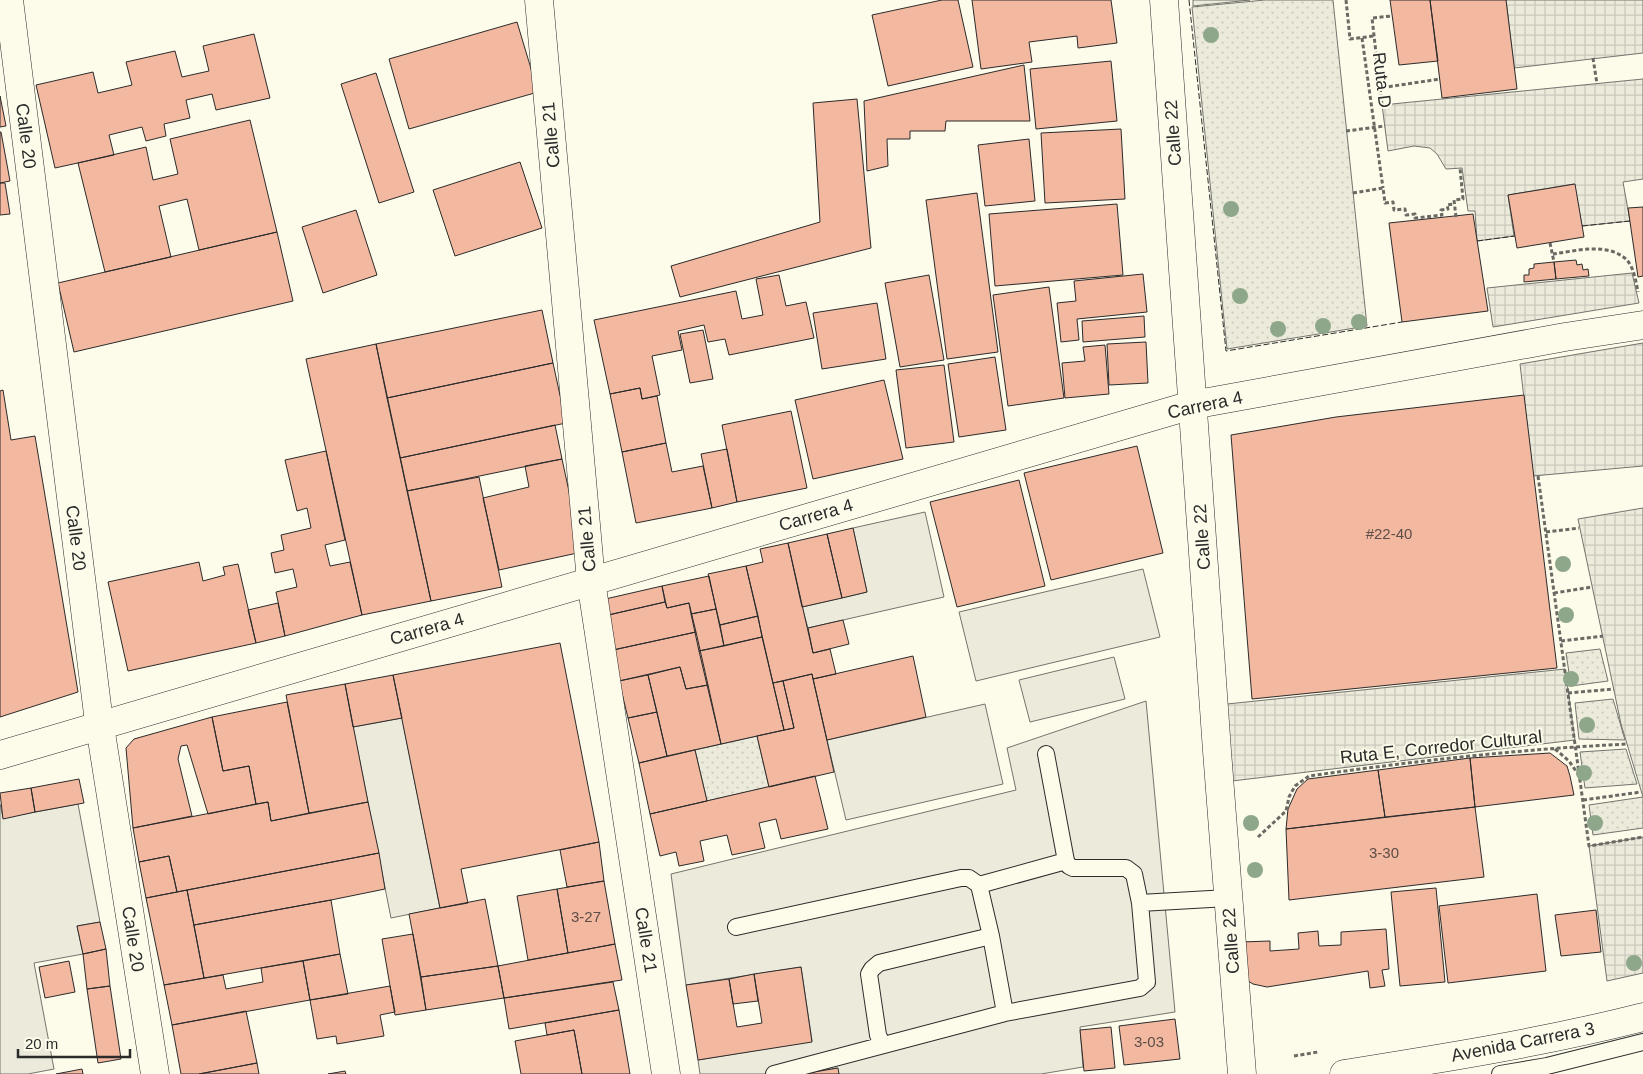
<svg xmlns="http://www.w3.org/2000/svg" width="1643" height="1074" font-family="Helvetica,sans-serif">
  <defs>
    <pattern id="grass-dots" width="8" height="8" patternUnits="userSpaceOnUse" patternTransform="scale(1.25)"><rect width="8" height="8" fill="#ecebdb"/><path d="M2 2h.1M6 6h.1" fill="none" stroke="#cbcabc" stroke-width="1.8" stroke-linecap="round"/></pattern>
    <pattern id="forest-crowns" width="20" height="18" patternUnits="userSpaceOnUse" patternTransform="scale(1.25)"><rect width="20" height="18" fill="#ecebdb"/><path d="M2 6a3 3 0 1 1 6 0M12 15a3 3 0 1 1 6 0" fill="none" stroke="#cbcabc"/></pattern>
    <pattern id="plaza-grid" width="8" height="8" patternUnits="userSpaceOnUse" patternTransform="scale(1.25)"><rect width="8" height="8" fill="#eceadb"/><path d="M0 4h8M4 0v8" fill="none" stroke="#cbc9bc"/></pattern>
  </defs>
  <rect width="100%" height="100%" fill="#fdfbea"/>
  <path fill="url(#grass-dots)" stroke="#74746e" d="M1265 0H1333L1367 326 1227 349 1192 7Z
    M1600 649 1608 681 1571 686 1566 653Z
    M1613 699 1625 740 1579 739 1575 703Z
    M757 736 769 787 707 801 695 750Z
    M1626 749 1637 784 1585 788 1580 752Z
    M1643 797V828L1593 835 1589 805Z"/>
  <path fill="url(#forest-crowns)" stroke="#74746e" d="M1193 0H1250L1193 6Z"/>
  <path fill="#ecebdb" stroke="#74746e" d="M1114 657 1125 699 1030 722 1019 680Z
    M985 704 1003 784 846 820 827 740Z"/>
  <path fill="#eceadb" stroke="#74746e" d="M925 512 944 597 808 628 802 607 867 592 853 528Z
    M1143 569 1160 637 976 681 959 612Z
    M1146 701 1175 1012 1080 1027 1083 1067 1041 1074H839L837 1068 802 1074H700L698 1060 812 1041 801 967 686 985 671 874 1016 790 1007 748Z
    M402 718 440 908 391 918 353 727Z
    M0 804 3 818 78 804 100 922 77 926 83 954 34 963 54 1069 28 1074H0Z"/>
  <path fill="url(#plaza-grid)" stroke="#74746e" d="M1506 0H1643V53L1514 68Z
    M1643 79V179L1623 182 1630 221 1582 226 1574 184 1508 195 1514 236 1477 241 1475 211H1468L1462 168 1446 169 1437 154 1430 148 1414 146 1388 151 1382 105Z
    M1632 273 1639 303 1493 327 1487 288Z
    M1643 343V466L1533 476 1520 364Z
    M1643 508V797L1621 724 1578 519Z
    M1565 669 1575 740 1232 781 1227 704Z
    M1643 837V973L1607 981 1589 846Z"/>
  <path fill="#f2b8a0" stroke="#2b2b2b" d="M942 0H958L973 67 888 86 872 15Z
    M972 0H1111L1117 43 1078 48 1077 36 1029 42 1032 62 981 69Z
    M1390 0H1430L1438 61 1399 65Z
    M1430 0H1506L1517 89 1442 98Z
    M517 22 538 92 409 129 389 59Z
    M254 34 270 98 216 110 212 94 186 100 190 118 164 124 166 136 146 141 142 127 109 135 114 155 55 168 36 85 93 72 98 93 132 85 126 62 175 51 182 77 209 71 203 46Z
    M1111 61 1117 121 1036 129 1030 69Z
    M1024 65 1030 121H946L945 131H910V139H887L888 166 867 171 864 101Z
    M376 73 414 192 379 203 341 84Z
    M0 96 6 126 0 127Z
    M857 99 871 248 680 297 671 266 820 222 813 103Z
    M250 120 277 232 199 250 187 199 159 206 171 257 105 272 78 163 146 147 153 180 178 174 170 139Z
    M1121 129 1125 199 1045 203 1041 133Z
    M0 132H1L10 181 0 183Z
    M1029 139 1035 201 985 206 978 145Z
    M520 162 542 228 455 256 433 190Z
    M0 183H5L10 214 0 215Z
    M1575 184 1584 237 1517 248 1508 195Z
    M977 193 998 352 947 359 926 200Z
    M1117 204 1123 275 995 286 989 214Z
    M1643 207V276L1638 277 1628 208Z
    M356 210 377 275 323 293 302 227Z
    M1473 214 1488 311 1402 322 1389 223Z
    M277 232 293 301 74 352 58 283Z
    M1576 260 1577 265 1582 264 1583 270 1588 269 1589 276 1556 279 1554 262Z
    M1554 262 1556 279 1524 282V275H1529V269L1534 268V264Z
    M1143 274 1147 312 1077 319 1079 340 1061 342 1057 303 1076 301 1074 281Z
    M779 275 786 306 806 302 814 338 729 355 725 339 708 342 704 325 678 331 682 350 652 356 660 395 642 399 640 388 610 394 594 320 736 291 742 319 763 315 756 279Z
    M929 275 944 360 900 367 885 283Z
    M1049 287 1064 398 1008 406 993 295Z
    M877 303 886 359 822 369 813 313Z
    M542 310 553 363 387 398 376 344Z
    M1144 316 1145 337 1083 342 1082 321Z
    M703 330 713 379 690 383 680 334Z
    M1146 342 1148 383 1109 385 1107 344Z
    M376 344 431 601 362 615 306 359Z
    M1105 345 1109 394 1065 398 1062 363 1085 361 1083 347Z
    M995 357 1006 430 959 437 948 364Z
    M553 363 566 423 400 458 387 398Z
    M944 365 954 442 906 448 896 370Z
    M884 380 903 459 813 479 795 400Z
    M640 388 642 399 657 396 666 443 622 452 610 394Z
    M3 390 11 440 35 436 78 692 0 717V391Z
    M1524 395 1557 668 1252 699 1231 435 1336 417Z
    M791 411 807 488 737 502 722 425Z
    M555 425 562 459 407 491 400 458Z
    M666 443 672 472 703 466 712 508 636 523 622 452Z
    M1137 446 1163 553 1051 580 1024 473Z
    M727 449 737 502 712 508 701 454Z
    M326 451 345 540 325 545 330 566 350 562 362 615 285 636 276 592 297 587 293 569 275 573 271 553 284 550 281 535 311 528 307 508 297 511 285 460Z
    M562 459 582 552 499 570 483 498 529 487 525 466Z
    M479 477 502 587 431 601 407 491Z
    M1019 480 1045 586 957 607 930 502Z
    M853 528 867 592 842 598 827 534Z
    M827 534 842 598 802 607 788 543Z
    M788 543 813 653 830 649 836 674 813 679 812 674 773 683 746 566 763 562 760 549Z
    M199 562 203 581 225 575 223 567 238 564 256 643 128 671 108 582Z
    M746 566 758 616 720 625 708 574Z
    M709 576 716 609 691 614 689 603 667 608 662 586Z
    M662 586 665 602 604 616 601 600Z
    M665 602 667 608 689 603 696 632 613 650 604 616Z
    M278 603 285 636 256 643 248 610Z
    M716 609 724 646 699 651 691 614Z
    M758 616 762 637 724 646 720 625Z
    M843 620 849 644 813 653 808 628Z
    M696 632 708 685 686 689 680 667 619 681 613 650Z
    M762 637 784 730 721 744 699 651Z
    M560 643 599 842 461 869 468 903 440 908 393 675Z
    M913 656 926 717 827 740 813 679Z
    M680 667 686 689 708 685 721 744 667 756 648 675Z
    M812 674 834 772 769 787 757 736 794 728 783 681Z
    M393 675 402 718 353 727 345 684Z
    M648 675 657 712 628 718 619 681Z
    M783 681 794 728 784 730 773 683Z
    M345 684 368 802 309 813 286 695Z
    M287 702 309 813 271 821 268 802 256 804 249 766 223 771 212 717Z
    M657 712 667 756 639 763 628 718Z
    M212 717 223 771 249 766 256 804 208 814 187 745 181 746 178 759 192 816 133 828 126 748 134 739Z
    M695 750 707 801 650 814 639 763Z
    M1550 753 1567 766 1570 776 1574 795 1475 807 1470 758Z
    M1470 758 1475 807 1385 817 1378 770Z
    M1378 770 1385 817 1286 829 1288 809 1297 789 1308 779Z
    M815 776 828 829 781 839 776 819 759 823 765 848 732 855 727 835 700 841 704 861 679 866 676 852 660 856 650 814Z
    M79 779 84 803 35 812 31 788Z
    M31 788 35 812 3 819 0 793Z
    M268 802 271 821 368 802 379 853 177 892 169 856 139 862 133 828Z
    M1475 807 1484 877 1289 900 1286 829Z
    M599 842 604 881 567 887 560 850Z
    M379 853 385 889 331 900 194 925 187 890Z
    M169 856 177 892 146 898 139 862Z
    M604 881 615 944 568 953 557 889Z
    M1436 888 1445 982 1400 986 1391 892Z
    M557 889 568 953 528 960 517 896Z
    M187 890 204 978 164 985 146 898Z
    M1537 894 1546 971 1448 983 1439 906Z
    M485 899 498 966 421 977 409 914Z
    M331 900 340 954 204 978 194 925Z
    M1596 910 1601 952 1561 956 1555 915Z
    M100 922 106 949 83 954 77 926Z
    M1386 929 1389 969 1382 970 1385 986 1370 988 1368 971 1267 987 1253 984 1248 981 1241 942 1270 941V951L1299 949 1298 933 1318 931 1319 946 1341 945V932Z
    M413 934 426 1010 395 1015 382 939Z
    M615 944 622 980 504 998 498 966Z
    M106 949 110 986 87 989 83 954Z
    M340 954 348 994 310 1000 303 961Z
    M69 961 75 992 45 998 39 967Z
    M303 961 310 1000 172 1025 164 985 223 975 226 989 263 982 261 968Z
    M498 966 504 998 426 1010 421 977Z
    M801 967 812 1042 698 1060 686 985 729 979 737 1027 762 1023 754 974Z
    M754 974 758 1001 733 1004 729 979Z
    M613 982 619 1010 509 1029 504 998Z
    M110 986 121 1059 98 1063 87 989Z
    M390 986 395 1012 380 1015 384 1036 337 1044 336 1036 317 1039 310 1000Z
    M619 1010 630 1074H582L574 1030 547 1035 545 1023Z
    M246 1011 257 1063 199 1074H181L172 1025Z
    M1175 1019 1180 1059 1124 1065 1119 1026Z
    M1111 1027 1115 1068 1084 1071 1080 1030Z
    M574 1030 582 1074H521L515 1041Z
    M257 1063 259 1074H199Z
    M838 1068 839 1074H802Z
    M82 1069 83 1074H56Z
    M345 1071 346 1074H328Z"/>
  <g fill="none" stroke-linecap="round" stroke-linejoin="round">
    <defs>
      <path id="lane" d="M979 885 1066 861
        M1140 903 1228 898
        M736 927 961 878H969L979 885 991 936 1005 1013 1140 988 1147 982 1140 903 1134 874 1126 868H1073L1069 866 1066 861 1046 754
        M886 1044 881 1042 878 1035 869 974 872 969 879 963 991 936
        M774 1074 1005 1013
        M1500 1074 1547 1066 1643 1042"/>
      <path id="street" d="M9 0 98 714 155 1074
        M539 0 591 581 666 1074"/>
      <path id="secondary" d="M1164 0 1217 751 1242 1074
        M0 755 1192 405 1565 337 1643 325"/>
      <path id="primary" d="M1344 1074C1444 1058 1545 1042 1643 1017"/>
    </defs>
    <use href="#lane" stroke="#2b2b2b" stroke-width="18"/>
    <use href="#street" stroke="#2b2b2b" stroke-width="29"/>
    <use href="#secondary" stroke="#2b2b2b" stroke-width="29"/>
    <use href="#primary" stroke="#2b2b2b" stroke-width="29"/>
    <path stroke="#6a6964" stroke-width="3" stroke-dasharray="4 2.5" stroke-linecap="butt" d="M1346 0 1350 39 1374 36
      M1362 38 1383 188
      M1593 58 1597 84
      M1380 88 1372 18 1392 16
      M1382 105 1380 88 1440 79
      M1346 131 1385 126
      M1353 193 1383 188 1385 203 1393 202 1394 210 1405 209 1406 215 1415 214V218L1442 215 1441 210 1448 209 1447 205 1454 204
      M1456 217 1454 200 1463 199 1460 168
      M1550 243 1554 262
      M1553 254C1576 251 1606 242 1626 259 1634 267 1636 282 1638 292
      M1538 476 1589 846 1643 837
      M1546 532 1579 528
      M1554 593 1592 587
      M1561 641 1603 636
      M1568 693 1614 689
      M1555 749 1569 761 1578 774
      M1583 800 1641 792
      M1258 837 1286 811 1289 797 1295 786 1309 776C1415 761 1521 749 1628 744
      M1294 1056 1318 1052"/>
    <use href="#lane" stroke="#fdfbea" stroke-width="16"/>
    <use href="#street" stroke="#fdfbea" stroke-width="28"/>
    <use href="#secondary" stroke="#fdfbea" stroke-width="28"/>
    <use href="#primary" stroke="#fdfbea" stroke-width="28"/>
    <path stroke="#2b2b2b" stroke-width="1" stroke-dasharray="6 2.5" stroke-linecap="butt" d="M1189 0 1226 351 1402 322
      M1582 226 1630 221
      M1477 241 1515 236"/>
  </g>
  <g fill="#8ea78a">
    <circle cx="1211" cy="35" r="8"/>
    <circle cx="1231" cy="209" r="8"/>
    <circle cx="1240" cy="296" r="8"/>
    <circle cx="1359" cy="322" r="8"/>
    <circle cx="1323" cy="326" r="8"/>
    <circle cx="1278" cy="329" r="8"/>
    <circle cx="1563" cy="564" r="8"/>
    <circle cx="1566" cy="615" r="8"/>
    <circle cx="1571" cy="679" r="8"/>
    <circle cx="1587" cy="725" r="8"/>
    <circle cx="1584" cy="773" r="8"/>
    <circle cx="1251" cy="823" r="8"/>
    <circle cx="1595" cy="823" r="8"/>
    <circle cx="1255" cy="870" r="8"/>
    <circle cx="1634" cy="963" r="8"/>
  </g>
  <g text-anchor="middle" stroke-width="4" stroke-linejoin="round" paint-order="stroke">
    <g font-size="15" fill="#5d4e48">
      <text x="1389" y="539">#22-40</text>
      <text x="1384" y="858">3-30</text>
      <text x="586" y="922">3-27</text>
      <text x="1149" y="1047">3-03</text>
    </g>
    <g font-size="18" fill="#2b2b2b" stroke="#fdfbea">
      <text transform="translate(1382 80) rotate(83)" y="6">Ruta D</text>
      <text transform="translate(1173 133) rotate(-94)" y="6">Calle 22</text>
      <text transform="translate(551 135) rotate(-95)" y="6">Calle 21</text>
      <text transform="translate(26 136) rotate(83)" y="6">Calle 20</text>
      <text transform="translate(1205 405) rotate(-12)" y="6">Carrera 4</text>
      <text transform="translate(816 515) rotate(-16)" y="6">Carrera 4</text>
      <text transform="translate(1202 537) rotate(-94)" y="6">Calle 22</text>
      <text transform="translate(76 538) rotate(83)" y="6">Calle 20</text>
      <text transform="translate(587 539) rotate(-95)" y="6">Calle 21</text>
      <text transform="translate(427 629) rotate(-16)" y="6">Carrera 4</text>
      <text transform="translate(1441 747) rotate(-6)" y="6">Ruta E, Corredor Cultural</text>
      <text transform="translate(133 939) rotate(81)" y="6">Calle 20</text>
      <text transform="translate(646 940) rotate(81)" y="6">Calle 21</text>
      <text transform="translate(1231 941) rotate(-94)" y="6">Calle 22</text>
      <text transform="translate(1523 1042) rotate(-11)" y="6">Avenida Carrera 3</text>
    </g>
  </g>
  <path d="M18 1049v8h112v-8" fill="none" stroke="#2b2b2b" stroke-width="2.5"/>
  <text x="25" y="1049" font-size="15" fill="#2b2b2b" stroke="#fdfbea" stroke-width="4" paint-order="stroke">20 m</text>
</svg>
